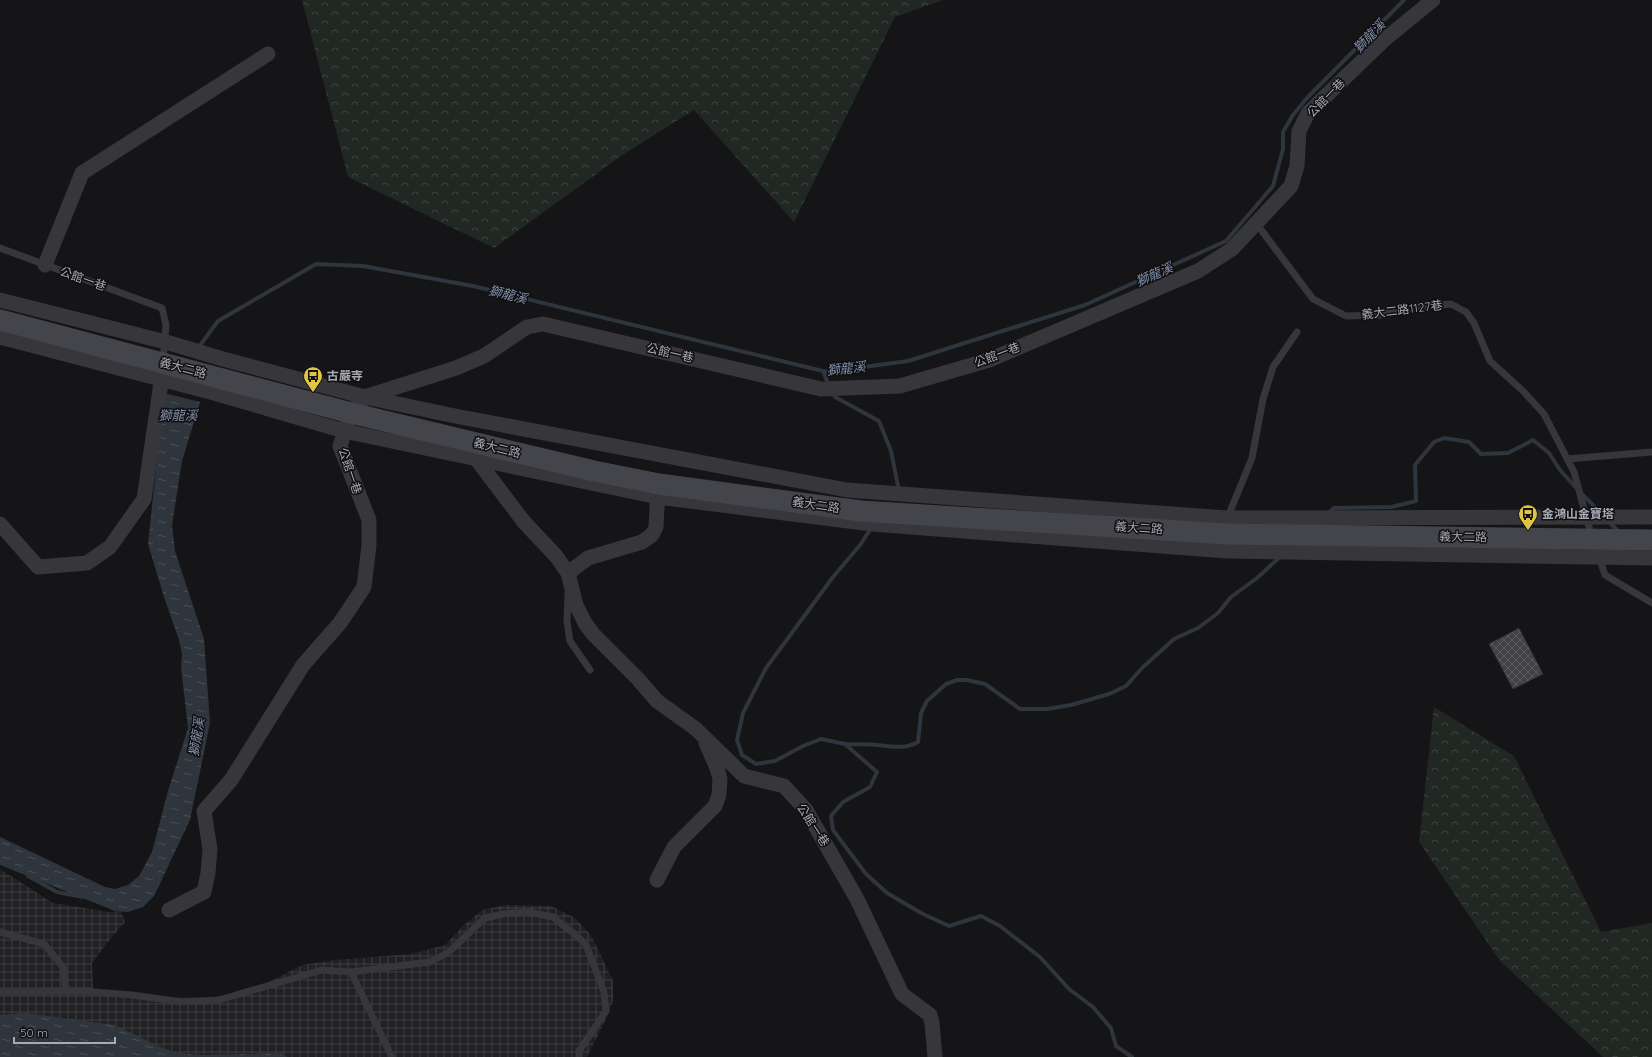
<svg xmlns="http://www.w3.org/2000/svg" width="1652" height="1057" font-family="Quicksand,'Noto Sans TC',sans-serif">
  <defs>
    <pattern id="industrial-grid" width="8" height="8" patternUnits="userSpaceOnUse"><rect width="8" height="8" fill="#212123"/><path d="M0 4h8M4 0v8" fill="none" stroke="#3e3f41"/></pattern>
    <pattern id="forest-crowns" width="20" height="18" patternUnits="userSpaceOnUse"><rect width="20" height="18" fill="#212823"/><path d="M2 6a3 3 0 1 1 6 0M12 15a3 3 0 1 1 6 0" fill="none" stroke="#3e4441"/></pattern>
    <pattern id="water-ripples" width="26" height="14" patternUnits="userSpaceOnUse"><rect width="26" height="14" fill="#2f353d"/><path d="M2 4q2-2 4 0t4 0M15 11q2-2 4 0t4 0" fill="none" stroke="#4a5057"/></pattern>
    <pattern id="building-cross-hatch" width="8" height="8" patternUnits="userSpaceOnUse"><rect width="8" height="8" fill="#424246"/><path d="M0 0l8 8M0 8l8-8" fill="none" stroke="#5a5b5e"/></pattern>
  </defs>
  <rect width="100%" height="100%" fill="#151416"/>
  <path fill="url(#industrial-grid)" d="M0 869 53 903 109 912 121 911 125 922 107 943 92 963 93 989 100 996 213 998 261 986 302 965 335 960 411 954 445 945 463 926 482 910 505 905 551 906 575 918 591 935 613 981V1001L605 1021 587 1057H0Z"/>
  <path fill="url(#forest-crowns)" d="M302 0H943L895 17 794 222 694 110 624 154 494 248 348 177Z
    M1434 707 1514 756 1601 932 1652 923V1057H1603L1500 961 1419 842Z"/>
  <path fill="url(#water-ripples)" d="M164 393 200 402 182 461 172 525 175 551 204 639 210 723 190 820 154 896 143 907 128 912 115 911 0 865V837L105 887 115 889 128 885 139 876 152 852 168 791 188 728 181 667 182 654 179 640 164 597 148 544Z
    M25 1013 115 1025 165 1049 186 1054 204 1055 282 1053 287 1057H0V1015Z"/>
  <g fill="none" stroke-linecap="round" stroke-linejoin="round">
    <path stroke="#2f353d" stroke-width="4" d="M198 348 218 321 316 264 363 266 473 286 827 372 908 361 1085 305 1226 241 1273 186 1283 149V132L1293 115 1307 98 1404 0
      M823 371 829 386
      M832 392 835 397 879 421 891 451 898 486 895 491
      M1582 494 1601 513
      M1328 514 1334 508 1391 507 1416 501 1415 465 1434 442 1444 438 1469 442 1481 454 1508 453 1533 440 1549 453 1560 470 1577 489
      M1608 521 1619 532
      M872 527 860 545 833 577 766 668 743 713 737 740 742 755 756 764 775 761 803 746 821 739 845 744 877 772 870 787 843 802 831 816 833 830 866 874 887 893 921 913 949 926 981 916 1000 926 1040 957 1069 989 1093 1007 1111 1028 1116 1046 1132 1057
      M845 744C856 744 867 744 877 745 892 746 904 750 918 742L921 713 927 701 946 684 957 680H967L985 684 1020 709H1047L1071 705 1109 694 1126 686 1142 668 1174 639 1198 628 1218 613 1231 597 1257 578 1281 556
      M28 876 57 892 83 897"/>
  </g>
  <path fill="url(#building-cross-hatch)" stroke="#2f2f32" d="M1519 628 1543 674 1513 689 1489 644Z"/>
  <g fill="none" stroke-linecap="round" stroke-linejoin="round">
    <path stroke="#36363b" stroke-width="7" d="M1256 223 1313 299 1346 316 1380 315 1418 307 1451 304 1466 312 1474 323 1490 361 1523 391 1544 414 1574 472 1592 538
      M0 248 162 308 166 325 163 362
      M1567 459 1652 452
      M1227 519 1252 458 1263 399 1273 367 1297 332
      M1599 557 1605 575 1652 603
      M568 593 567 622 570 641 590 670
      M0 932 44 944 63 967 66 991
      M351 972 392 1057
      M0 992 81 991 132 995 182 1002 219 1000 322 970 351 972 430 962 449 952 485 918 503 914 528 912 553 917 578 937 586 945 604 992 606 1011 579 1051V1057"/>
    <path stroke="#36363b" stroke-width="15" d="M45 265 82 173 268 54
      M0 300 166 342 223 359 365 397 455 416 847 490 1227 518 1652 517
      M0 337 214 393 344 431 658 497 872 524 1227 551 1652 558
      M474 456 524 522 556 556 568 573 588 558 642 542 652 535 656 527 658 488
      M0 524 38 567 87 563 110 547 144 499 163 369
      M568 573 576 605 585 623 593 634 638 679 657 701 696 729 744 776 784 786 806 810 857 899 902 994 930 1015 932 1023 935 1057
      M657 880 674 847 715 806 719 795 720 779 717 768 706 743
      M169 910 204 892 208 873 210 849 204 811 231 780 303 665 340 623 364 587 369 545V520L340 446 351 413 365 397 456 368 484 356 527 327 543 324 821 389 900 386 989 360 1198 271 1232 249 1291 186 1297 166 1299 131 1308 113 1384 40 1433 0"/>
    <path stroke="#44454a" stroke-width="21" d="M0 320 351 413 594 471 659 484 861 511 1227 534 1652 540"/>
  </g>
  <defs>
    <symbol id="bus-pin" viewBox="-11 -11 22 30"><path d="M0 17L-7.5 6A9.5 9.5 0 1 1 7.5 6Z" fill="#e0c343" stroke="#100f11"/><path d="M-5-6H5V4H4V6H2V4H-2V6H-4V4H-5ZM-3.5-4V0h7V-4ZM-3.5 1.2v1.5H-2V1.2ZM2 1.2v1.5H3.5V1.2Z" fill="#111"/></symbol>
  </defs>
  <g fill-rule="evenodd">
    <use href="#bus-pin" x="302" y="365" width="22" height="30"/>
    <use href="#bus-pin" x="1517" y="503" width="22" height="30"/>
  </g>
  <g text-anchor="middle" stroke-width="3" stroke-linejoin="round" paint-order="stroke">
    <g font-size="12" fill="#a8aab5" stroke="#100f11">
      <text transform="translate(1326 98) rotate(-46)" y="4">公館一巷</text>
      <text transform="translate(83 279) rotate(20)" y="4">公館一巷</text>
      <text transform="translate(1402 310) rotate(-7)" y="4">義大二路1127巷</text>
      <text transform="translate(670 353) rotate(13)" y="4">公館一巷</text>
      <text transform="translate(997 355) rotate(-21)" y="4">公館一巷</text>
      <text transform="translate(183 368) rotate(15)" y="4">義大二路</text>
      <text transform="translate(497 448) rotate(14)" y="4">義大二路</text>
      <text transform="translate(350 471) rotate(71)" y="4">公館一巷</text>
      <text transform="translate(816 505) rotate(8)" y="4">義大二路</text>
      <text transform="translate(1139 528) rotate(4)" y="4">義大二路</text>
      <text transform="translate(1463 537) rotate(1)" y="4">義大二路</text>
      <text transform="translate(813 825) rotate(57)" y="4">公館一巷</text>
    </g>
    <g font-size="12" font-weight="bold" fill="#a8aab5" stroke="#100f11" text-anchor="start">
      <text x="327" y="380">古嚴寺</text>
      <text x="1542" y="518">金鴻山金寶塔</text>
    </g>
    <g font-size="13" font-style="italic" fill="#8292ad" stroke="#100f11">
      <text transform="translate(1369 36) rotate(-46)" y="5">獅龍溪</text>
      <text transform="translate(1154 274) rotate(-24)" y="5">獅龍溪</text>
      <text transform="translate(508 294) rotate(14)" y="5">獅龍溪</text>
      <text transform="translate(846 368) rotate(-6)" y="5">獅龍溪</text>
      <text x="178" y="420">獅龍溪</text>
      <text transform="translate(196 737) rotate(-81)" y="5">獅龍溪</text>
    </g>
  </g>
  <path d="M14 1037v6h101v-6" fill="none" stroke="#a8aab5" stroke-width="2"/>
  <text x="20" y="1037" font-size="12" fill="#a8aab5" stroke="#100f11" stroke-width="3" paint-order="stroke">50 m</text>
</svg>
